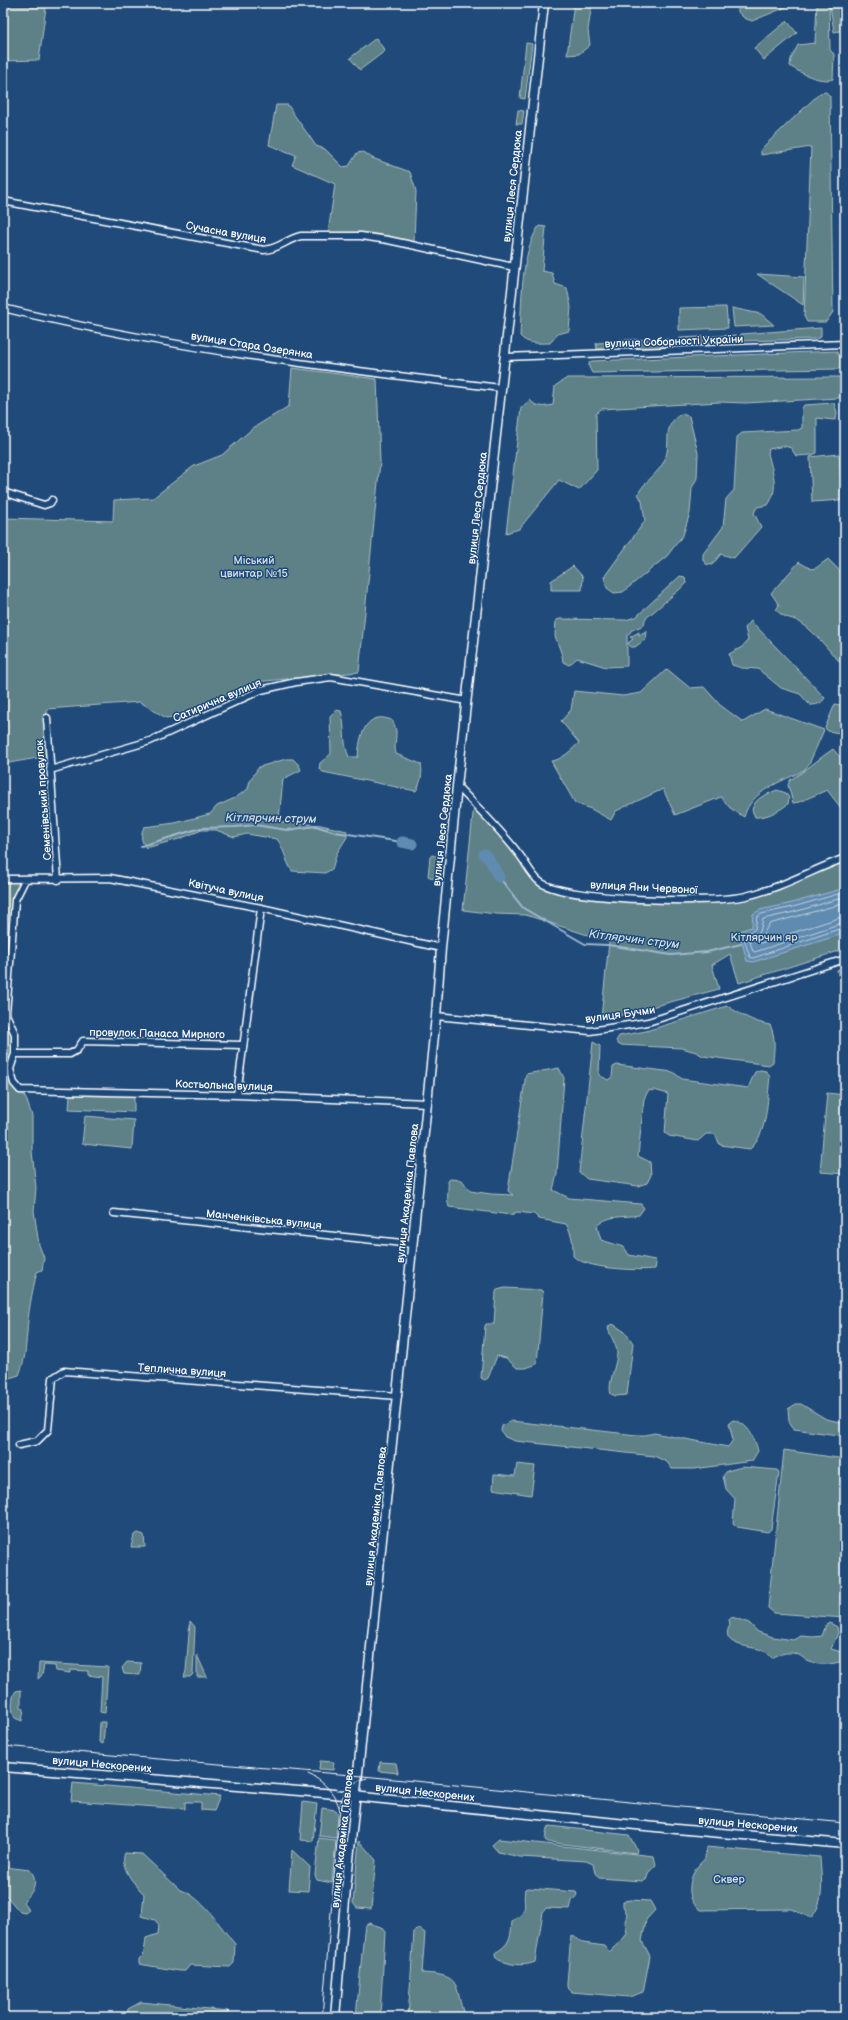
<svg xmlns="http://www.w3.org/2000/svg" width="848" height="2020" font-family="'Balsamiq Sans',sans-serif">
  <rect width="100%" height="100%" fill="#1f4a7a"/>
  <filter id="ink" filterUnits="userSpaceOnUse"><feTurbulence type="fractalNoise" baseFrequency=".025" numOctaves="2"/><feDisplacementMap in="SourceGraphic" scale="8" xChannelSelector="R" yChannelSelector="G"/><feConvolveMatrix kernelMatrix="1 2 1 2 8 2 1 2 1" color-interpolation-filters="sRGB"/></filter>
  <g filter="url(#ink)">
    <path fill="#5d8187" stroke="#aec0c3" d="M574 3H592L588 30 590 45 579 54 567 55Z
      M738 3H796L752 21 744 18 738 12Z
      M817 3H829L830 50 834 54 833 79C820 83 800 73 790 66L791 59 798 45 815 43Z
      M845 3V30L834 32 830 5Z
      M3 6 46 7 39 60 3 61Z
      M787 21 797 33 764 60 754 48Z
      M376 38 385 51 360 70 350 58Z
      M526 43 532 44 525 99 520 98Z
      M826 92 830 96 833 312 826 322H807L804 316 811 147 761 155V149L820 93Z
      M276 105H288C296 119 307 132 316 146L325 149 343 167 349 166 357 153 364 152 372 158 410 172 416 191 414 242 388 236 328 233 335 184 292 165 296 155 269 145Z
      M518 110 524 111 522 124H516Z
      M539 226 546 227 542 271 552 273 555 284 567 288 571 307 569 331 558 334 550 343C538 343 528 345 520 336 522 303 520 254 539 226Z
      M757 274 804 277 803 305Z
      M726 307 728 328 679 330V308Z
      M732 308 761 314 774 325 734 327Z
      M821 328V337L815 339 741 341 739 339 741 334Z
      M736 335 735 343 680 345V338Z
      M670 339 671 347 621 348 620 340Z
      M613 342 612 349H597L596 343Z
      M836 351C841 357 841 362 839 369L592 373 589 367V363L592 361Z
      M292 368 377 379 380 462 359 672 255 682 185 715 166 718 140 702 47 709 49 756 3 764V518L113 521 114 500 153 498 194 466 222 455 253 428 289 406Z
      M839 377 841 381 842 395 839 398 745 403 720 402 601 409 596 414 597 470 579 490 559 480 519 529 506 533 521 408 530 400C537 408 543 407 553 405L555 386 567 378Z
      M834 403 837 412 836 419 834 420 817 418V453L812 455 796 456 791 448 784 446 769 449 768 453C772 471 780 488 768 505L757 507 754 513 761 527 734 558 721 554 712 565 706 564 703 560V554L723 527 726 499 734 490 737 437 742 433 798 430 802 428V408L804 405Z
      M681 414 689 416 698 453 697 478 692 488 690 513 683 535 667 556 623 592 614 593 607 588 604 577 645 521 642 501 638 494C645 480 659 474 665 459 672 441 661 426 681 414Z
      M839 454 842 500 812 502 810 457Z
      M828 559 845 576V661L842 664C828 651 818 634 801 623 793 617 786 620 776 610L779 605 771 593 799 562 811 569 816 568Z
      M573 566 583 577 582 590H551V581Z
      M680 576 685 577 686 584 645 619 644 625 632 630 627 636V666L606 667 577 658 569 665 563 662 562 655 555 636 556 620 560 619 625 620 636 617Z
      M751 621 825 698C821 704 817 705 810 705L800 694 781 688 758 669 742 668 732 665 729 654 742 647 748 640 745 628Z
      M647 631 646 639 635 647H630L628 643 633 639 630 637 639 632V636Z
      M667 669 690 688 704 687 720 705 743 722 765 709 824 730 809 764 804 770C782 782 751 790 744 817L730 808 721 797 675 815 663 789 616 811 611 820 591 809 575 803 551 761C561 761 572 749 579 743L561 721 571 710 574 691 623 696 641 693Z
      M835 704 845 706V734L828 731 825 728Z
      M336 710 341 711C346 726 342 742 349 757H358C359 742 363 715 384 718 388 719 393 719 394 724 399 733 393 744 396 754L421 764C423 773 421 783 416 791L323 772 319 769 320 763 331 754 330 716Z
      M833 749 845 763V813L827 790 799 802 793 803 788 785 790 780C806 771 818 759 833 749Z
      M286 759H293L299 765 301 770 283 779 279 819 281 822 321 825 347 831V837L337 853 332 869 325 873 292 871C285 860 284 848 277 839L247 834 234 837 216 830H202L179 839 146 848C141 841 140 835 144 827L175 823 210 814 217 806 235 798 248 789 250 780 259 767Z
      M777 790 786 793 789 798 788 804C779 811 766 818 755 817L752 810C755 797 766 795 777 790Z
      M474 804 539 881 568 891 686 900 744 896 845 859V949L739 983 730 954 712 965 719 989 618 1016 601 1018 609 942 526 915 496 914 463 910Z
      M432 855 439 857 441 861 439 876 434 879 428 876 430 857Z
      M3 880H25L15 900 6 1014 15 1034 10 1069 27 1101 32 1116V1151L36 1188 34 1211 39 1245 44 1258 42 1270 37 1272C32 1292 28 1313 27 1333 25 1352 26 1357 19 1375L3 1380Z
      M845 967V980H842L838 975 837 970Z
      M727 1006C742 1015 753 1022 770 1025 776 1037 774 1049 773 1062L769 1065 703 1056 696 1052 682 1048 619 1045 616 1041 619 1036 646 1031Z
      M593 1042 600 1046 599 1075 608 1080 612 1077 613 1067 617 1065 673 1072 682 1079 748 1088 755 1072 760 1070 766 1071 770 1077C767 1099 768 1134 750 1149L720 1145 715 1134H706L698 1141 669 1136 665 1133 668 1094 654 1090 648 1091 644 1099 638 1156 650 1162 651 1175 647 1183 638 1186 587 1179 579 1172Z
      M559 1068 564 1078 557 1174 553 1190 569 1198 641 1204 644 1208 639 1215C624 1218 608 1214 597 1226L601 1240 624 1247 629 1255 655 1260 656 1264 655 1269C638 1271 585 1269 573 1256 573 1244 573 1235 566 1224L539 1219 534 1214 517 1212 511 1215 449 1207C446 1198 449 1191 448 1181L450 1179 462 1180 470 1191 491 1194 513 1195 508 1191 526 1074Z
      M827 1093 845 1095V1174L820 1172Z
      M70 1095H134V1112L69 1109Z
      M85 1116 134 1120 132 1149 82 1144Z
      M505 1288 541 1290 543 1292 537 1364 526 1368H517L506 1358 497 1356 488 1378 485 1380 481 1378 485 1326 486 1324H494L496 1292 497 1290Z
      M613 1324 625 1332 633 1343 627 1395 616 1396 611 1394C607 1385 617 1364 617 1353 617 1345 610 1336 608 1328L610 1325Z
      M796 1404H801L826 1419 845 1423V1436L794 1429 789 1421 788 1409Z
      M733 1420C747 1422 755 1438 758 1451L752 1461 694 1469H672L667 1462 654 1456 515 1441 505 1437 501 1431 502 1426 511 1421 637 1435H646L654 1433 728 1447 733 1440 729 1423Z
      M784 1450 845 1459V1618L774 1613 768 1608Z
      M517 1464 535 1466 531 1495 493 1489 494 1474 515 1476Z
      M742 1467 777 1470 779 1472 771 1529 768 1532 737 1527 733 1523 735 1499 726 1489 723 1476 727 1471Z
      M138 1533 144 1535 145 1547H131L134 1535Z
      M732 1617 749 1623 758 1632 773 1637 793 1640 801 1636 813 1637 822 1636 826 1625 830 1623 837 1627 838 1633 831 1649 845 1653 843 1661C833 1664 820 1666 810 1662 806 1661 803 1657 799 1655 791 1651 780 1653 772 1658 769 1655 766 1651 762 1650 750 1646 718 1646 730 1625L729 1619Z
      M190 1621 195 1627 193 1674 190 1677H184L186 1671Z
      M197 1655 207 1677H197Z
      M127 1662 141 1663 140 1675 124 1674 122 1668Z
      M39 1663 108 1667 105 1713 100 1712 102 1677 88 1675V1671L70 1670V1673L56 1671 55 1666 44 1665 42 1675 38 1679Z
      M21 1690V1707L24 1709 22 1721 15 1718C11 1712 11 1696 16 1691Z
      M100 1722H105L103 1744 99 1742Z
      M320 1761 334 1762 333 1770 319 1769Z
      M380 1762 396 1763 398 1773 379 1771Z
      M73 1783 220 1796 214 1811 201 1810V1802H185V1809L71 1801Z
      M303 1802 317 1804 313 1841 300 1840Z
      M322 1808 336 1810 338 1815 336 1838 319 1836Z
      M550 1826 629 1835 637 1850 636 1853 548 1842 545 1840 547 1828Z
      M319 1838 336 1840 332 1883 317 1880 315 1875Z
      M499 1839 654 1856 656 1865 649 1872 646 1880 642 1881 599 1878 595 1873 593 1864 586 1861 520 1857 498 1852 492 1845Z
      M359 1841 376 1860 371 1909 357 1908 353 1903Z
      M706 1847 820 1857C821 1878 826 1901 811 1918L791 1909 701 1910C698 1907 693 1904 692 1900 686 1886 693 1868 705 1859Z
      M292 1850 310 1867 308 1891 289 1890Z
      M125 1853 142 1854 180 1890C200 1894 222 1929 235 1944L234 1963 230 1967 190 1965 185 1971H180L139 1964V1959L144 1954 146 1938 158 1934 159 1925 155 1920 142 1916 144 1894C134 1884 119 1867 125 1853Z
      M3 1865 5 1867 30 1870C40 1881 32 1894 23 1902L29 1910 25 1913 20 1912 3 1892Z
      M528 1888 576 1892 577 1895 572 1901 570 1909 546 1908 543 1912 535 1962C525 1967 503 1965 495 1957L496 1952C510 1945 511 1936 512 1921 531 1910 522 1905 525 1889Z
      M630 1900 650 1901 655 1910 646 1920 642 1941 650 1956 643 1992 629 1997 572 1992 567 1987V1983L571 1935 583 1943 605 1946 609 1952 622 1940 627 1934 625 1922 627 1914 623 1906V1901Z
      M369 1923 381 1927 385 1932 380 2017H356L364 1932 365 1926Z
      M420 1929 425 1933 422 1973C465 1975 453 1986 465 2017H408L414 1931Z
      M141 2002 228 2011 231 2017H127L128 2009Z"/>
    <path fill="#618bb0" stroke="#a0b9d0" d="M845 888V931L833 937 753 962 747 961 739 931 752 927 753 914 760 910 792 903Z"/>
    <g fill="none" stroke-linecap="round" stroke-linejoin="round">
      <path stroke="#c0d1df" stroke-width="1" d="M845 892 793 907 761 914 757 917 755 929 743 936 750 957 753 958 845 927
        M845 897 794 912 763 919 760 932 749 939 753 951 755 952 845 922
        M845 903 769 924 759 942 761 943 845 916"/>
      <path stroke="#a0b9d0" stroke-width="2" d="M141 846 201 828 235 827 255 825 287 830 316 826 335 832 402 842
        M499 877 523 908 585 944 608 945 671 955 707 952 741 944"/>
      <path stroke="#618bb0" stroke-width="11" d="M402 842 412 844
        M484 854 489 859 499 877"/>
      <defs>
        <path id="minor" d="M3 201 264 250C279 249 287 239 301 236H361L388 240 514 267
          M3 308C166 348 334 369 501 388
          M505 357 845 344
          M3 492 44 505 50 503 52 500
          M47 718 58 880
          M50 770 150 741 261 690 296 682 331 677 467 701
          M457 786C478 808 500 829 518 853 526 862 530 874 540 882 566 901 713 904 746 896 781 888 812 870 845 858
          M3 879 110 878 261 908 441 948
          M25 880 15 900 6 1014 15 1034V1054L10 1069 14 1083 20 1090 237 1095 427 1103
          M436 1016 590 1031 648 1022 845 959
          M15 1054H70L77 1050 83 1041 242 1045
          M237 1095 261 908
          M114 1213 412 1244
          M19 1445 37 1441 48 1430 53 1378 64 1371 398 1396"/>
        <path id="major" d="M3 1767 324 1793 665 1828 845 1844
          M335 2017 346 1889 436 1016 441 948 457 786 544 3"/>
      </defs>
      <use href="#minor" stroke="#fff" stroke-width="9"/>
      <use href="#major" stroke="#fff" stroke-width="11"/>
      <use href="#minor" stroke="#1f4a7a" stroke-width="6"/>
      <use href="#major" stroke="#1f4a7a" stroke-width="8"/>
      <path stroke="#fff" stroke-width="1" d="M3 1746 363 1776 845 1823
        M308 1774C323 1780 336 1794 340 1810
        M322 2017 340 1807C343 1791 350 1782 367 1778"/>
    </g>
  </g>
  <g text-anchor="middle" stroke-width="3" stroke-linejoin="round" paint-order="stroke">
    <g font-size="11" fill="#fff" stroke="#1f4a7a">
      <text transform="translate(512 186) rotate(-84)" y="4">вулиця Леся Сердюка</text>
      <text transform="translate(226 232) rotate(10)" y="4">Сучасна вулиця</text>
      <text transform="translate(674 341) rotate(-2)" y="4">вулиця Соборності України</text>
      <text transform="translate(252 345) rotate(9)" y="4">вулиця Стара Озерянка</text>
      <text transform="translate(477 508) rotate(-84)" y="4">вулиця Леся Сердюка</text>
      <text transform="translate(217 700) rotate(-23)" y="4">Сатирична вулиця</text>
      <text transform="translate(43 800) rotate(-94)" y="4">Семенівський провулок</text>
      <text transform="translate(442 830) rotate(-84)" y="4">вулиця Леся Сердюка</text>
      <text transform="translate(644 887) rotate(3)" y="4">вулиця Яни Червоної</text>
      <text transform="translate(226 890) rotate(12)" y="4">Квітуча вулиця</text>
      <text transform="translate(620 1014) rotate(-8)" y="4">вулиця Бучми</text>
      <text transform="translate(157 1033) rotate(1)" y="4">провулок Панаса Мирного</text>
      <text transform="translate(224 1085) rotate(2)" y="4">Костьольна вулиця</text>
      <text transform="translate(407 1193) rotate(-84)" y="4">вулиця Академіка Павлова</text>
      <text transform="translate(264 1219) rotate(6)" y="4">Манченківська вулиця</text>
      <text transform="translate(182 1370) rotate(4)" y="4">Теплична вулиця</text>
      <text transform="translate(375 1516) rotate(-84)" y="4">вулиця Академіка Павлова</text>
      <text transform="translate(102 1764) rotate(5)" y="4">вулиця Нескорених</text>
      <text transform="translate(425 1792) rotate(6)" y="4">вулиця Нескорених</text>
      <text transform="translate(748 1824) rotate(5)" y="4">вулиця Нескорених</text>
      <text transform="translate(342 1838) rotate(-84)" y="4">вулиця Академіка Павлова</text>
    </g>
    <g font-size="11" fill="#d6e0e1" stroke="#1f4a7a">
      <text x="254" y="564">Міський<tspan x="254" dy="13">цвинтар №15</tspan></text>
      <text x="764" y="941">Кітлярчин яр</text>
      <text x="729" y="1883">Сквер</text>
    </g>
    <g font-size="12" font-style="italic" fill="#d0dce7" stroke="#1f4a7a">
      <text transform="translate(271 818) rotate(1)" y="4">Кітлярчин струм</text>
      <text transform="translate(634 939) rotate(7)" y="4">Кітлярчин струм</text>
    </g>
  </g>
  <rect width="848" height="2020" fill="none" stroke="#1f4a7a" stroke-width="16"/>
  <rect x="8" y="8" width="832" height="2004" fill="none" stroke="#fff" stroke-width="1.5" filter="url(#ink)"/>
</svg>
